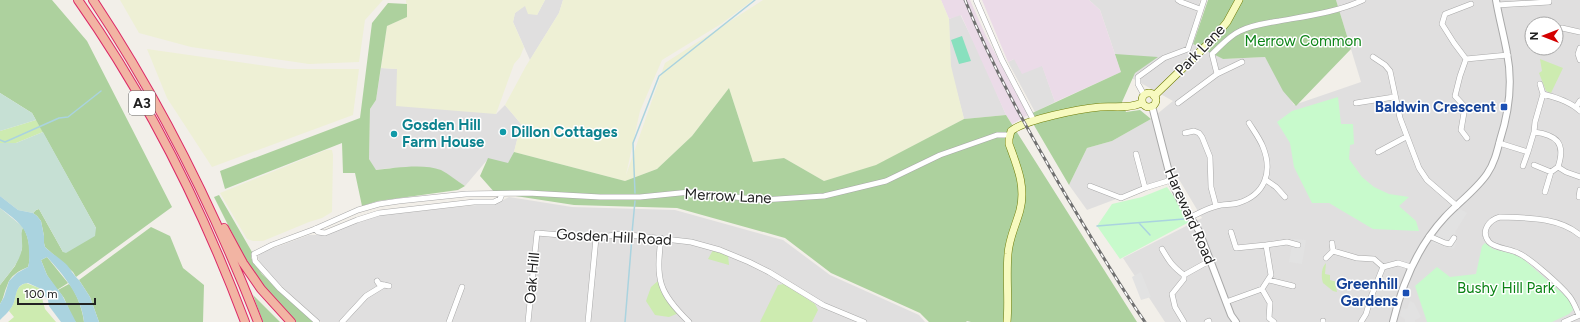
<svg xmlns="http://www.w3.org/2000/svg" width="1580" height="322" font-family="Figtree,sans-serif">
  <rect width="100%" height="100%" fill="#f2efe9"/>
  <path fill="#e0dfdf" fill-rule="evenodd" d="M545 0H563L559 13 530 60 513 22 515 13 525 5 537 15Z
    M1089 0H1200L1193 44 1223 59 1265 57 1294 105 1361 82 1336 0H1580V322H1165L1123 258 1202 218 1177 176 1087 210 1069 185 1087 148 1112 141 1151 119 1173 101 1121 72 1100 10ZM1532 24H1556V48H1532Z
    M960 14 981 57 1006 115 964 119 950 66 949 19Z
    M1014 59 1042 65 1055 102 1035 112 1008 62Z
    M381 68 397 69 496 114 505 105 521 124 514 152 508 164 488 159 465 186 440 170 423 167 391 168 375 170 369 159 370 109 376 100Z
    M509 197 572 207 675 210 783 240 830 275 919 315 925 322H321L266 272 259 261 258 257 260 253 309 235H325L352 224 382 215 477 205H493Z"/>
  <path fill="#ebdbe8" d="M941 0H970L986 36 1028 115 1012 124 1006 115 961 15 949 19Z
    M982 0H1089L1100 10 1121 72 1055 102 1042 66 1022 74 1014 59 1008 62Z"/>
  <path fill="#eef0d5" d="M120 0H383L365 20 359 62 309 64 191 47 139 33Z
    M406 0H545L537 15 528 14 525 6 515 13 513 22 524 47 520 57 514 64 496 114 396 106 397 69 381 68 387 26 407 17Z
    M563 0H753L721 24 662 60 640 111 626 175 665 63 763 0H941L949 19 951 66 964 119 877 165 824 181 784 158 753 162 729 88 692 136 657 169 625 181 514 152 521 124 505 105 526 66 559 13Z
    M147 49 288 69H359L353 115 212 167 167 98Z
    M326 150H332L333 155 332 212 322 218 309 222 263 241H253L247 239 220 193Z"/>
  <path fill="#cdebb0" d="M1540 59 1563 68 1551 93 1546 91 1539 73 1542 71Z
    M36 120 43 132 16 143H0V131Z
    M713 250 728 255 729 265 708 259Z
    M1326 263 1325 274 1330 275V280L1337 282 1336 287 1337 292 1333 291 1323 283C1321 277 1321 268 1326 263Z
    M659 280 679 313 669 317 655 315 646 301 651 287Z
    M26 283 39 288 46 296 42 298 45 309 56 322H8L14 317 9 311C11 308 13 305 14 302 17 293 15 287 26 283Z
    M784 284 815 304 818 310 812 322H760L778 285Z"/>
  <path fill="#add19e" d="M0 0H52L87 41 172 207 76 277 73 272 45 247 44 243V236L41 221 37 216 33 213 36 210 39 209 63 252 96 228 32 113 0 93Z
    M1208 0H1336L1351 49 1296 106 1283 91 1265 57 1223 59 1193 44Z
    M388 3 407 4V17L387 26 376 100 370 109 369 159 376 170C393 168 424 163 441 170 449 174 457 181 465 186L458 190 378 201 362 206 355 173H343L342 143 225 189 220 171 360 118 372 23Z
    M1115 54 1158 57 1135 73 1122 102 1126 112 1140 110 1151 119 1112 141 1087 148 1069 185 1028 115 1121 72Z
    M729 88 753 162 784 158 824 181 876 165 964 119 1006 115 1137 322H971L967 321 966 322H929L920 313 831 273 785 238 677 208 574 205 509 195 495 193 480 176 488 158 508 163 514 152 625 181 657 169 692 136Z
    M219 195 252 252 251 258 262 274 314 322H294L277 304 250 269 214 197Z
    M23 227C29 237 32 255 28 267 19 271 10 275 7 286 4 292 4 298 0 304V285L15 266 22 249 21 233Z
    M151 227 170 236 183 268 204 285 203 322H99L90 297 79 280Z
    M47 257 68 283 57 290 47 275 41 260Z
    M69 284C76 291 83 311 84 322H76L74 321 64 298 58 290Z
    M253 295 280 322H263Z"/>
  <path fill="#c6e0d4" d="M0 93 32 113 36 120 0 131Z
    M43 132 96 228 95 236 66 253 63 252 39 209 36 210 33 213 18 210 0 196V143H16Z
    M0 208 23 227C20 234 23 242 22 249 19 264 8 274 0 285Z"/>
  <path fill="#c8facc" d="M1338 97 1341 124H1353L1354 144 1350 145 1349 159 1362 177 1374 187 1389 194 1409 197 1399 206 1416 221 1419 231 1373 229 1329 203H1312L1294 167 1290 143 1277 122 1292 111Z
    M1167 187 1191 221 1120 259 1097 226 1112 204 1142 197Z
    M1485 243 1493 249 1513 254 1523 259 1569 299 1572 304 1573 310 1569 314 1552 322H1427L1415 286 1437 267 1450 277 1476 274 1482 246Z"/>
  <path fill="#88e0be" d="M962 36 971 61 959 64 951 40Z"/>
  <path fill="#e2e2e2" d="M1460 209 1467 213 1455 232 1457 240 1454 249 1432 243 1444 224 1453 214Z
    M1293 239 1306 240 1302 264 1289 262Z
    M1141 272 1151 297 1141 300 1132 277Z
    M1410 301 1414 303 1421 317 1415 320V322H1405V319L1400 316 1402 308 1407 309Z"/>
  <path fill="#aad3df" d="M0 196 18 210 33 213 37 216 41 221 44 236V243L45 247C52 254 60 258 67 265 71 270 75 277 79 280L90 297 99 322H84C82 297 63 274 47 257L41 260 47 275 62 295 76 322H61L49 306 48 300 39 288 28 283C16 284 17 293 14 302 12 309 5 315 0 320V304L4 297 9 281 17 273 28 267C30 261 29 256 29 251 29 227 17 221 0 208Z"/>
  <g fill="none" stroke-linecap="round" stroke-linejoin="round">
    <path stroke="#aad3df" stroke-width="1.5" d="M0 140 5 142 59 118 68 117 101 91
      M635 193 633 143 659 76 755 0
      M1139 223 1150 235
      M1097 226 1184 219
      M632 233 635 201
      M625 322 632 237"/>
    <defs>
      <path id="minor" d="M976 0 1002 60 1034 121
        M1178 0 1181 2 1200 9
        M1471 4 1445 14 1442 24 1454 43 1466 59 1508 55
        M1497 5 1549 2V0
        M1562 28 1580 32
        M1580 48 1578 54 1580 60
        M1373 57 1385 65 1390 71 1400 118 1419 168 1427 180 1457 206
        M1466 59 1460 76 1455 96 1465 107 1461 130 1467 138
        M1217 74 1212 54C1221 46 1229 36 1240 31 1252 25 1266 23 1279 21 1307 16 1338 12 1363 0
        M1540 84 1543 94
        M1543 94C1555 97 1571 102 1580 111
        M1144 95 1138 84V77L1164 58 1188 49 1204 0
        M1178 103 1217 74 1242 62
        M1356 103 1394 97
        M1576 107 1580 101
        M1534 132C1557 135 1566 143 1558 167L1566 172 1580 177
        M1185 133 1194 131 1199 133 1202 137 1210 157 1211 187 1216 206
        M1499 143 1528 152 1534 132 1535 122 1543 94
        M1378 152 1406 137
        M1136 154 1145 188 1171 180
        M1534 165 1551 172 1558 167
        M1523 166 1528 152
        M1266 180 1276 187 1285 197
        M1090 186 1121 198 1145 188
        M1545 192 1551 172
        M1579 197 1580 190
        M1191 217C1199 213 1208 208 1217 206 1223 204 1231 205 1238 203 1265 195 1273 172 1263 147 1260 139 1254 131 1249 123
        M315 229 318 232 325 233 357 220 379 213 474 202H494L500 199 502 194
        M1429 236 1445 243 1450 244 1454 238
        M661 238C656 280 658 292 689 322
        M1266 245 1287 242 1298 245
        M1162 249C1169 261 1172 266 1184 275
        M1333 251 1357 258 1374 259 1383 267
        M1326 258 1333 251 1332 243
        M1269 280 1293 286
        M377 281 379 284 389 286
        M1262 289 1270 303 1269 318 1274 322
        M1226 302 1262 289 1271 275 1266 245 1236 248 1231 232
        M1579 315C1576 309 1574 302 1569 296 1561 286 1530 258 1518 253 1510 249 1494 248 1489 242 1480 231 1489 220 1500 217 1527 218 1558 217 1580 235
        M1323 321V322
        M317 322 280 289 255 261 254 254 272 245 315 229 358 210 379 204 399 201 466 194 528 193 600 197H640L690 192 762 200 824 196 886 181 940 155 997 135H1009
        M342 322 366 296 384 285
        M449 322 462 287
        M528 322 537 233 596 238 621 234 691 242 720 250 749 262 769 272 823 305 864 322
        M588 322 596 238
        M1184 322 1175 307 1172 294 1184 279V275L1211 260
        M1207 322 1209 321
        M1361 322 1366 314 1371 297 1383 267 1398 263 1411 267
        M1564 322 1580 315"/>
      <path id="tertiary" d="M1152 106 1171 180 1180 200 1199 231 1231 315 1236 322
        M1393 322C1402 284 1417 247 1445 217 1458 203 1476 190 1487 174 1494 164 1497 152 1500 140 1509 112 1513 83 1507 53 1504 36 1499 18 1496 0"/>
      <path id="secondary" d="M1142 100a7 7 0 1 1 14 0a7 7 0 1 1-14 0Z
        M1154 96 1213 39 1227 22 1239 0
        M1007 322C1009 300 1006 277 1008 254 1009 238 1016 225 1020 210 1026 186 1017 166 1009 144V139L1011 131C1026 119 1080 109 1100 107 1114 106 1128 109 1142 103"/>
      <path id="trunk" d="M78 0C147 98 203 210 245 322
        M93 0C160 101 214 209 258 322
        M224 228 243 263 261 289 291 322"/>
    </defs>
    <use href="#minor" stroke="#a9a9a9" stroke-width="6"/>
    <use href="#tertiary" stroke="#a9a9a9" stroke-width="8"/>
    <use href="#secondary" stroke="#707d05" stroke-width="8"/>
    <use href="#trunk" stroke="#dc2a67" stroke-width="10"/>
    <use href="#minor" stroke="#fff" stroke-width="5"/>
    <use href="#tertiary" stroke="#fff" stroke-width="6"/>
    <use href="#secondary" stroke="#f7fabf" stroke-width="7"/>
    <use href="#trunk" stroke="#f2b4a3" stroke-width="8"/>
    <defs>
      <path id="rail" d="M965 0C993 69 1030 134 1068 199 1093 240 1117 282 1145 322"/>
    </defs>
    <use href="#rail" stroke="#707070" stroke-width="3"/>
    <use href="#rail" stroke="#fff" stroke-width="1.5" stroke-dasharray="4.5" stroke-linecap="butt"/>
  </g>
  <g fill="#1a4fb4" stroke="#fff" stroke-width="1.5">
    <rect x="1500" y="103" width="8" height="8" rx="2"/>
    <rect x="1402" y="289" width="8" height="8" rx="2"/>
  </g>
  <g fill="#0f9aa8" stroke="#fff" stroke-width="1.5">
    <circle cx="503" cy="132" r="4"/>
    <circle cx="394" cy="134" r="4"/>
  </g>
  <g text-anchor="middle" stroke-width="3" stroke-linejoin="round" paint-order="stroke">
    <rect fill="#fff" stroke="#646464" stroke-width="1" x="129" y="91" width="26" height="24" rx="3"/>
    <g font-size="14" font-weight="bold" fill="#222">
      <text x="142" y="108">A3</text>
    </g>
    <g font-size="15" fill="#0c8416" stroke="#fff">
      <text x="1303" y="46">Merrow Common</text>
      <text x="1506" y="293">Bushy Hill Park</text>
    </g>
    <g font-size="15" fill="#222" stroke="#fff">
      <text transform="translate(1200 50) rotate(-46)" y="5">Park Lane</text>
      <text transform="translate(728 196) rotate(3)" y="5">Merrow Lane</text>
      <text transform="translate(1190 216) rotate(66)" y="5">Hareward Road</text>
      <text transform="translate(614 237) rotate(3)" y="5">Gosden Hill Road</text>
      <text transform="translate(532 278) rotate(-85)" y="5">Oak Hill</text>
    </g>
    <g font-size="15" font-weight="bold" fill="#164399" stroke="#fff" text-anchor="end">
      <text x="1496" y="112">Baldwin Crescent</text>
      <text x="1398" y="289">Greenhill<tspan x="1398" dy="17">Gardens</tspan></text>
    </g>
    <g font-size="15" font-weight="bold" fill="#0d838f" stroke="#fff" text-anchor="start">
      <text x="402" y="130">Gosden Hill<tspan x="402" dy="17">Farm House</tspan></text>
      <text x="511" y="137">Dillon Cottages</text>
    </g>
  </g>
  <g transform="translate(1544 36) rotate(270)"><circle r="19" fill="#ffffff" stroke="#a7a7a7"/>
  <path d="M0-3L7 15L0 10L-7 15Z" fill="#d40000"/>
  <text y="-6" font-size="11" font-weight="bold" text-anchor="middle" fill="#222222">N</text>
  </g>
  <path d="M18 298v6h77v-6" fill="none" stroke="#222222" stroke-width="2"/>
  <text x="24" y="298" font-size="12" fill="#222222" stroke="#ffffff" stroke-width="3" paint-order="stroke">100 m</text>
</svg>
